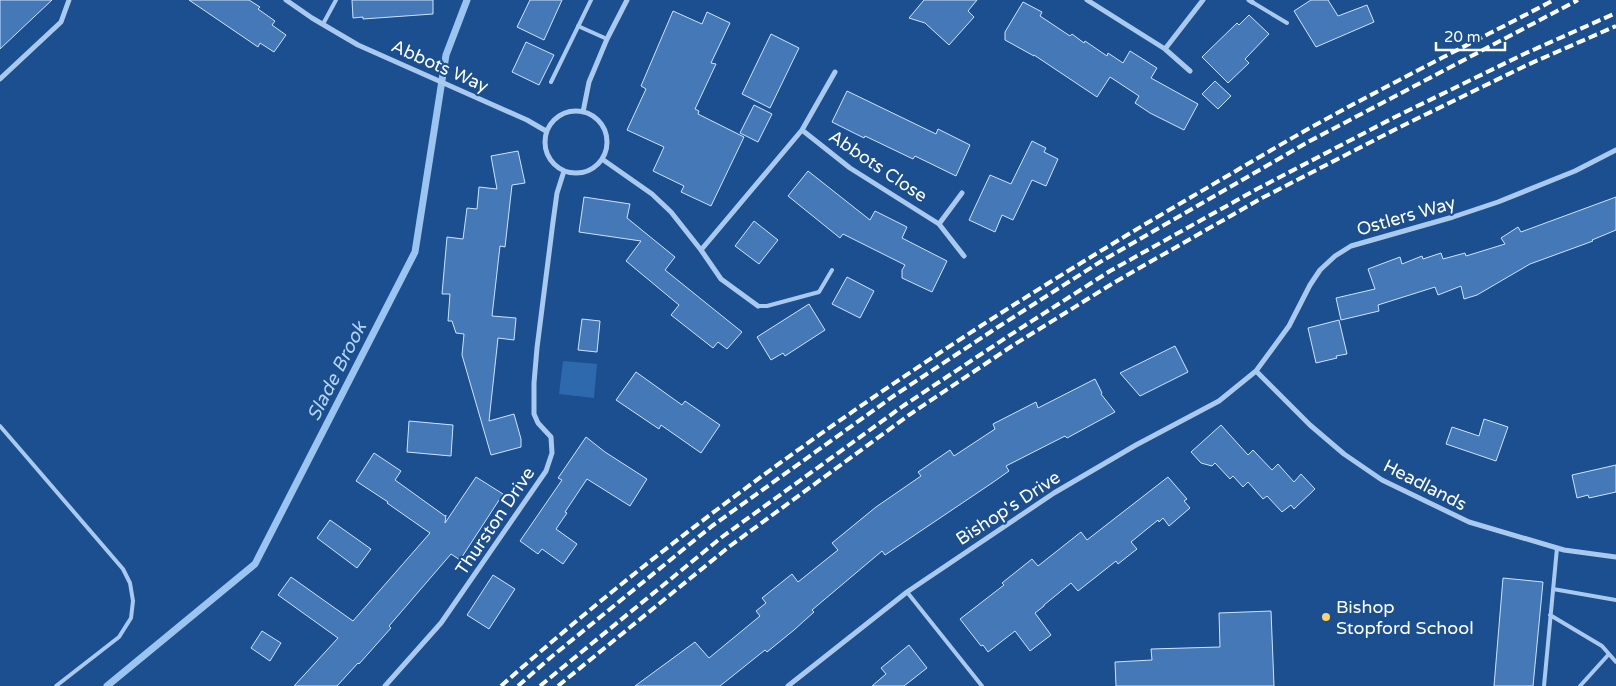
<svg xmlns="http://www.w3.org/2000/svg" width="1616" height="686" font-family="'Varela Round',sans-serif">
  <rect width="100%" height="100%" fill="#1b4f8f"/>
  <path fill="#2e69ad" d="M563 361 597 364 594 398 559 394Z"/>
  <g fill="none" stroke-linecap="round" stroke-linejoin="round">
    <path stroke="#9cc4f0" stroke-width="7" d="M107 686 255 564 415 252 446 55 467 0"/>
  </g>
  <path fill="#4478b7" stroke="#cfe3fa" d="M0 0H52L0 49Z
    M189 0H249L260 7 258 9 275 21 272 25 286 35 274 52 260 43 258 47Z
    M352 0H433V14L363 19V17L353 18Z
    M530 0H562L544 40 517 27Z
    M924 0H977L968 11 974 17 949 45 925 23 909 18Z
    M1311 0H1328L1338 16 1367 5 1374 22 1316 47 1294 11Z
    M1023 2 1042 12 1040 16 1070 36 1072 34 1084 43 1085 41 1107 56 1108 53 1123 63 1130 51 1157 68 1151 78 1198 104 1184 130 1150 113 1135 103 1139 96 1110 77 1097 97 1034 55V56L1005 40V32Z
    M673 11 702 24 707 12 730 23 711 63 716 64 695 109 699 111 698 114 744 137 711 206 681 192 684 186 653 171 664 147 627 130 646 89 641 86Z
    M1249 15 1269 34 1245 59 1249 63 1228 83 1202 57 1237 23 1239 25Z
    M771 34 799 48 770 108 742 94Z
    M526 42 554 55 539 85 512 72Z
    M1215 81 1231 96 1218 109 1202 94Z
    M847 91 936 134 938 129 970 145 956 176 915 156 913 159 865 136 864 138 832 122Z
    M754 105 772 114 758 142 740 133Z
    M1032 141 1046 148 1044 152 1058 159 1046 186 1032 180 1013 220 1002 215 995 232 969 220 990 175 1011 184Z
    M518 151 525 183 512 185 505 247 500 246 492 316 516 318 514 340 498 338 489 421 514 414 521 439V447L491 455 462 355 464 334 456 333 452 321H448L450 294H442L447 237 463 239 467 208 477 209 479 187 497 189 491 156Z
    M808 171 870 220 875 211 907 227 902 238 947 261 932 292 902 278V270L905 265 843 234 840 238 788 196Z
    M584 197 630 204 627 218 675 257 665 270 742 332 727 349 718 342 713 348 671 315 679 305 626 261 641 241 579 232Z
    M1616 197V230L1592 240 1593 241 1530 264 1477 295 1464 299 1461 286 1438 295 1435 287 1378 305 1379 311 1341 320 1336 298 1375 289 1368 269 1400 257 1402 264 1422 256 1423 259 1441 253 1443 259 1465 253 1466 256 1505 244 1501 238 1518 227 1521 232Z
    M754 221 778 240 759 264 735 246Z
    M847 277 874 291 860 318 832 304Z
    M809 304 825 330 785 356 783 353 771 360 757 337Z
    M582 319 600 321 597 352 578 350Z
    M1339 320 1347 354 1336 356 1337 358 1316 363 1308 328Z
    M1175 346 1188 372 1140 396 1120 373Z
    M636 372 682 405 685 401 720 425 701 453 661 425 659 429 616 400Z
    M1095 379 1102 393 1101 394 1115 412 1067 438 1065 436 1006 466 1009 471 992 483 885 555 882 551 812 610 814 612 794 630 767 652 765 650 720 686H635L695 642 709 658 760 616 756 611 766 603 762 598 792 574 798 582 838 550 832 543 876 507 921 476 918 472 950 450 954 456 995 429 993 424 1036 402 1038 408Z
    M1484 419 1508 427 1496 461 1446 444 1452 427 1479 436Z
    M409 421 453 425 451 456 407 452Z
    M1221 425 1248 455 1253 450 1272 470 1278 464 1294 482 1301 474 1315 489 1294 509 1291 505 1282 512 1267 496 1263 499 1248 482 1243 487 1233 476 1230 479 1215 463 1212 466 1201 463 1191 452Z
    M586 437 605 452 647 479 630 506 587 479 565 512 567 513 556 529 577 544 563 564 542 549 538 554 520 541 562 480 558 478Z
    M374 453 401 471 395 480 445 516 446 515 445 523 476 477 503 494 460 560 451 554 389 626 391 628 359 664 358 663 337 686H294L338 638 278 595 291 577 353 621 430 533 387 503 388 502 356 481Z
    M1616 465V492L1589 498 1588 495 1577 498 1572 475Z
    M1168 477 1187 499 1184 501 1190 508 1169 526 1163 518 1159 522 1158 520 1131 542 1137 549 1118 564 1116 561 1078 591 1071 583 1044 605V606L1035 613 1051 635 1030 651 1015 631 988 652 983 645 981 646 960 619 1004 585 1002 583 1032 559 1038 566 1081 532 1087 540Z
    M330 520 371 549 357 568 317 538Z
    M493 575 515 589 489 629 467 615Z
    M1503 578 1543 582 1533 686H1494Z
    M1271 611 1274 686H1116L1115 662 1152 660 1151 649 1220 647 1219 613Z
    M262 631 281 643 270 661 251 648Z
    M909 645 927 668 904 686H872L886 674 881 668Z"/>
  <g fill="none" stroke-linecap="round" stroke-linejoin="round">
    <path stroke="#a9c9ee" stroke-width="4" d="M1252 2 1287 23
      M323 24 336 0
      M578 26 607 39
      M551 82 591 0
      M758 306H767L819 292 832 270
      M0 426 123 569 130 583 133 601 131 618 119 637 56 686
      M1553 589 1616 600
      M907 592 982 686
      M1550 615 1602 646 1616 662
      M1544 686 1557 548
      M1580 686 1609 654"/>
    <path stroke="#a9c9ee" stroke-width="5" d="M286 0 312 18 358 45 527 120 546 131
      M1087 0 1165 49 1203 0
      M1249 0 1252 2
      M1165 49 1190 71
      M0 79 61 22 69 0
      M545 142a31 31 0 1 1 62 0a31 31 0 1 1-62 0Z
      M583 112 589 82 607 39 627 0
      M802 130 835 72
      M602 159 652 194 671 212 701 250 721 279 758 306
      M939 224 962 193
      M701 250 802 130 850 168 939 224 964 256
      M1256 371 1310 425 1344 454 1382 480 1469 522 1564 550 1616 557
      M385 686 441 623 546 471 552 453 551 437 538 423 534 414V383L537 348 553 222 557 193 564 171
      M788 686 907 592 1054 493 1136 445 1219 401 1256 371 1289 326 1310 285 1320 270 1335 256 1351 246 1453 217 1498 202 1575 171 1616 150"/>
    <path stroke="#fff" stroke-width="4" stroke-dasharray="9 4" stroke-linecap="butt" d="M501 686C713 498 948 339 1193 196 1231 174 1269 151 1308 129 1389 84 1472 43 1554 0
      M518 686 550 658 712 526 895 395 998 327 1100 262 1308 142 1578 0
      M540 686 722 537 903 406 1007 337 1110 271 1257 189 1395 117 1524 54 1616 13
      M558 686 730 546 909 415 1012 346 1115 282 1262 198 1400 127 1527 65 1616 26"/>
  </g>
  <circle fill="#ffd166" stroke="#1b4f8f" stroke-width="2" cx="1326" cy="617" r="5"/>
  <g text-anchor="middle" stroke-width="4.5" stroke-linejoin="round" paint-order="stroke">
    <g font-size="18" fill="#fff" stroke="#1b4f8f">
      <text transform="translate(440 66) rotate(24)" y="6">Abbots Way</text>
      <text transform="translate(878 166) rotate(34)" y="6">Abbots Close</text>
      <text transform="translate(1406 216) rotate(-16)" y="6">Ostlers Way</text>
      <text transform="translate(1425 485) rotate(27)" y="6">Headlands</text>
      <text transform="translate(1008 508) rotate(-33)" y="6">Bishop's Drive</text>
      <text transform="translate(495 521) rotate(-56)" y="6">Thurston Drive</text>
    </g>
    <g font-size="18" fill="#fff" stroke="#1b4f8f" text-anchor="start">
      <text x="1336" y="613">Bishop<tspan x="1336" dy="21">Stopford School</tspan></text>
    </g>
    <g font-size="19" font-style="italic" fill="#b5d3f5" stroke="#1b4f8f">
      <text transform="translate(336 371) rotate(-63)" y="7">Slade Brook</text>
    </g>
  </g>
  <path d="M1436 42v8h69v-8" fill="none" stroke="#ffffff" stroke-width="2.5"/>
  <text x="1444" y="42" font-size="15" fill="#ffffff" stroke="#1b4f8f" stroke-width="4" paint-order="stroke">20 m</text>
</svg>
